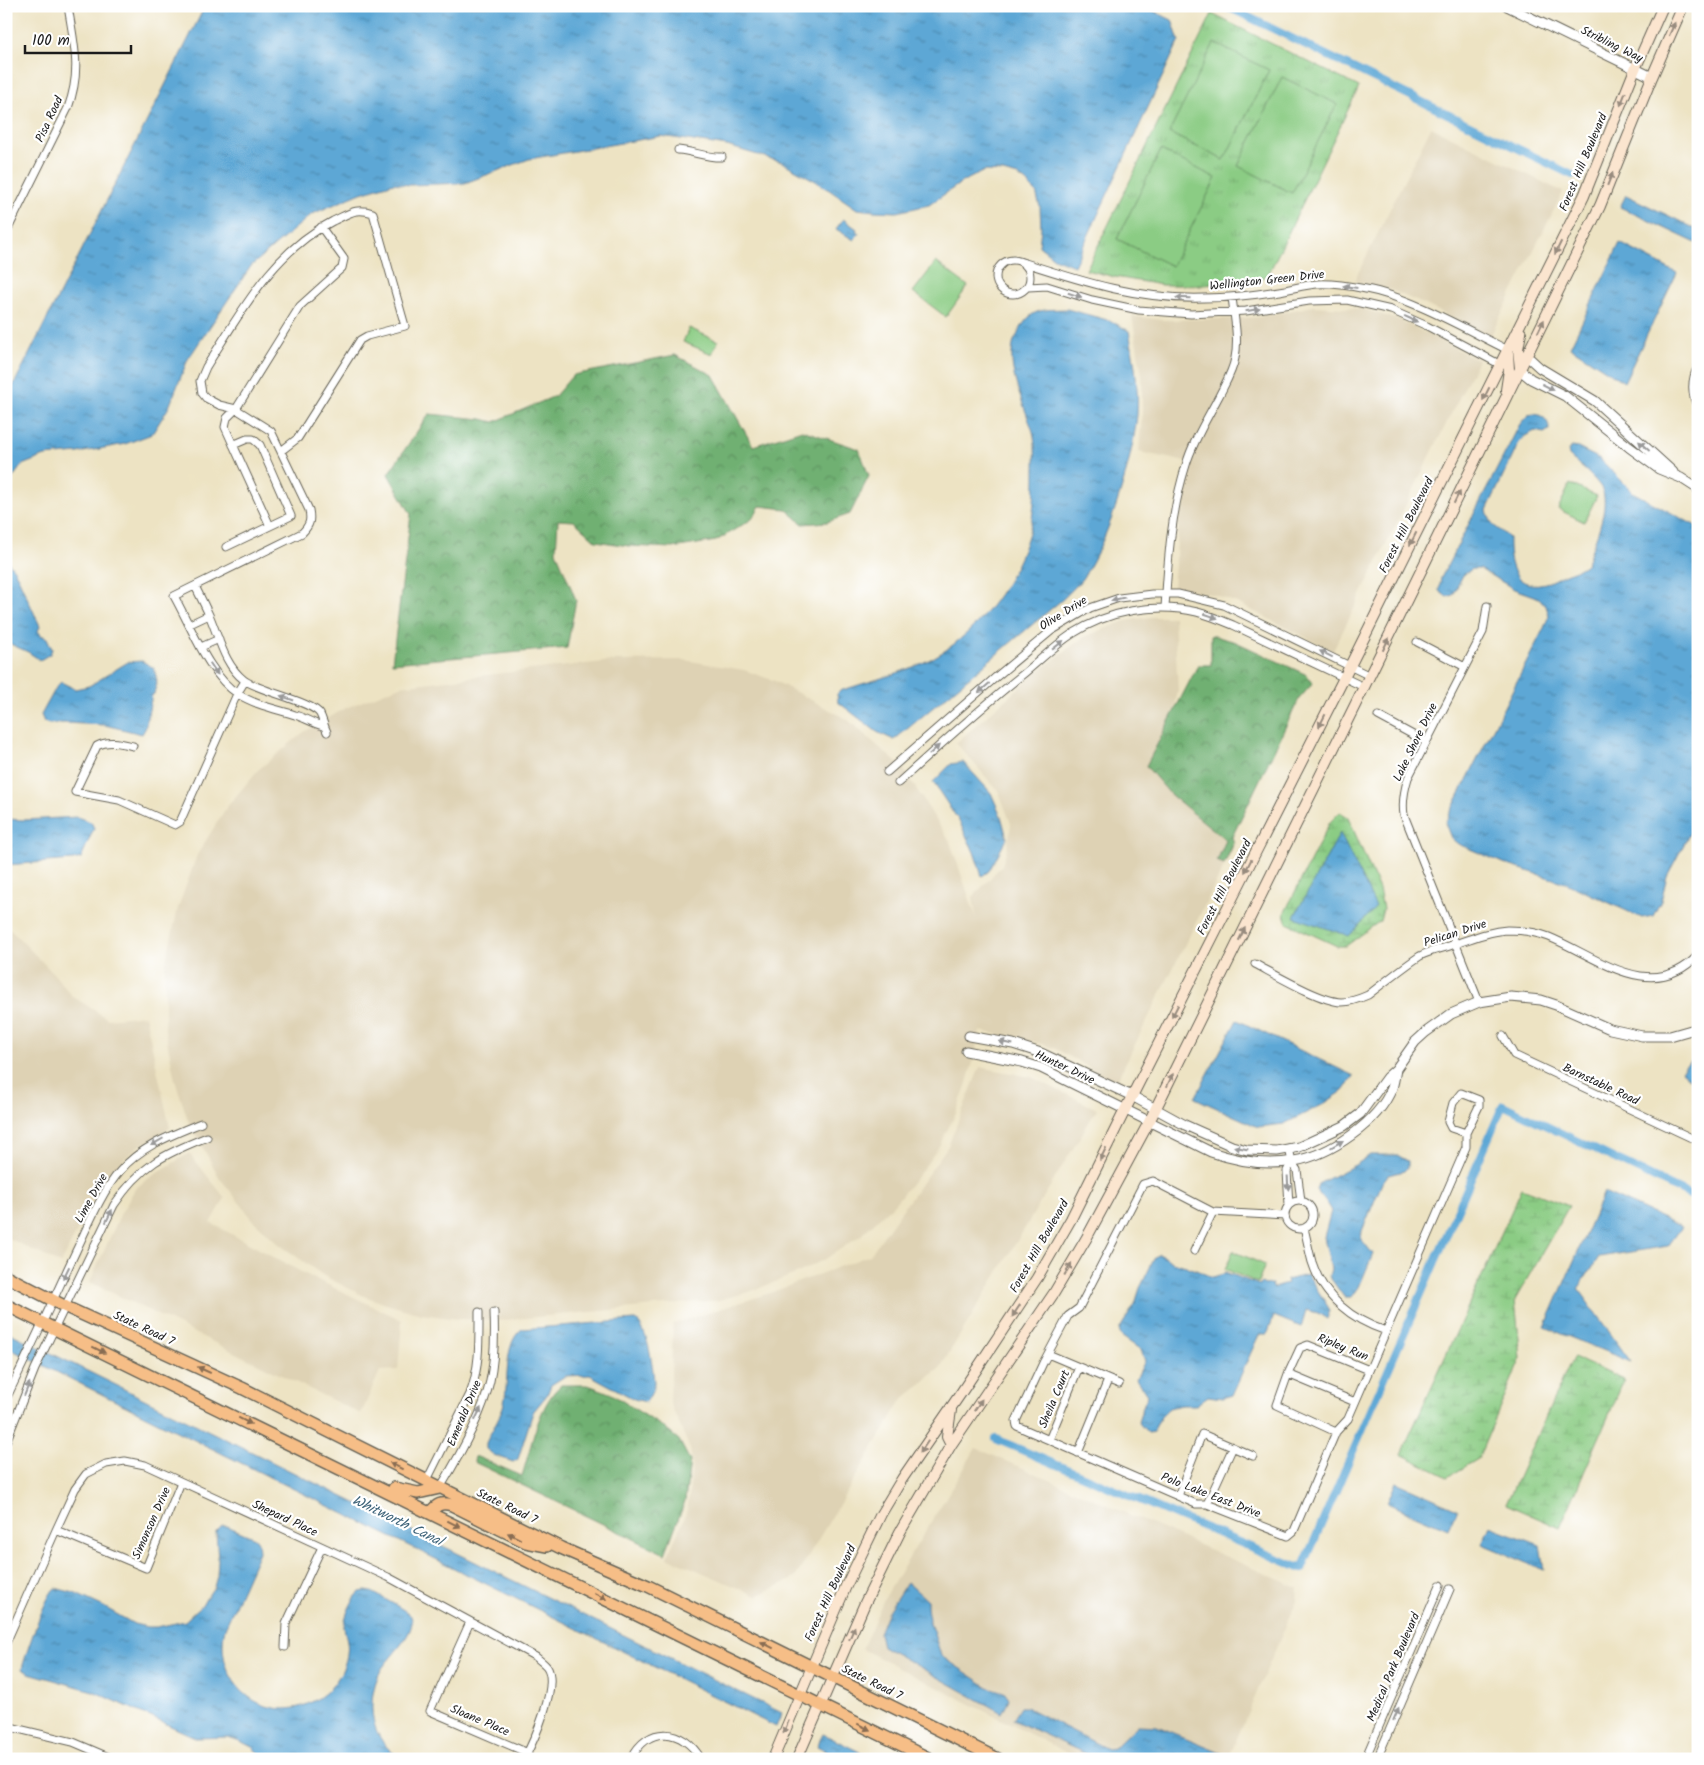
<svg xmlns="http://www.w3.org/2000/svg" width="1704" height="1765" font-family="Kalam,sans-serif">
  <defs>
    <pattern id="forest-crowns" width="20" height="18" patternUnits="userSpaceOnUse" patternTransform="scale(1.25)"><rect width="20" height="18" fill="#70b072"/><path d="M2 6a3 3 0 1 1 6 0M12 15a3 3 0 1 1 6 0" fill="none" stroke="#5b8e5d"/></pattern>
    <pattern id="wetland-marsh" width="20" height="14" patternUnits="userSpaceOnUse" patternTransform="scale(1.25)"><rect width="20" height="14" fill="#8bcc84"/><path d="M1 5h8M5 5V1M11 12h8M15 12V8" fill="none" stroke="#77af71"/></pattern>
    <pattern id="park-tufts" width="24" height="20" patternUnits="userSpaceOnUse" patternTransform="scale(1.25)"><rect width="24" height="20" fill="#8bcc84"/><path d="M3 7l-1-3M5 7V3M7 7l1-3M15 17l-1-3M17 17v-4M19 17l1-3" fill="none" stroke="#77af71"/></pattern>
    <pattern id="water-ripples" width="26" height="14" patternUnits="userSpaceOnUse" patternTransform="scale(1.25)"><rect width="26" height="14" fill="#5da7d5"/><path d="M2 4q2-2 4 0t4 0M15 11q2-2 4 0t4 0" fill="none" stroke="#4c87ac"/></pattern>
  </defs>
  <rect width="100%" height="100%" fill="#fff"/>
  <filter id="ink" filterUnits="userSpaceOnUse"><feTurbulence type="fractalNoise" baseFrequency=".02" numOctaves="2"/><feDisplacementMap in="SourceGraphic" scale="10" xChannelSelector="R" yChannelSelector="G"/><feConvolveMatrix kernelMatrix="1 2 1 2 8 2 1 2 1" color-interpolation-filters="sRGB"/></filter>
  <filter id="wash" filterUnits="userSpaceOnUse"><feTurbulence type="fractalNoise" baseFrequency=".0096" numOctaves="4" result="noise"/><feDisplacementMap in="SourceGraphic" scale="20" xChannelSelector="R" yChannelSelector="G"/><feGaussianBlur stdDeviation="1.12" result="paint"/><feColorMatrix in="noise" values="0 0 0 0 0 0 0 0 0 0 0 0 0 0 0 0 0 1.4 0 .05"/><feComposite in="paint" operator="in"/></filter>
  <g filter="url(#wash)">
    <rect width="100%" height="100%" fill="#ede3c3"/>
    <path fill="#ded2b4" d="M1431 127 1563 192 1490 337 1428 306 1386 288 1354 281Z
      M1313 306 1363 309 1400 320 1478 360 1333 651 1237 603 1216 595 1173 587 1180 511 1192 463 1139 452 1142 415V375L1132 316 1163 320 1221 319 1259 317Z
      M1151 617H1174L1178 690 1175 706 1150 766 1172 794 1236 843 1116 1082 1054 1048 1031 1041 980 1031 974 1059 966 1086 956 1113 938 1148 920 1173 894 1204 860 1236 827 1258 796 1274 749 1292 719 1300 504 1320 458 1319 421 1314 386 1304 362 1295 324 1276 280 1245 255 1222 219 1177 188 1120 175 1080 165 1030V966L178 908 197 855 226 808 258 770 304 732 346 708 400 686 503 673 613 661 684 660 744 670 775 681 847 719 903 768 950 842 976 917 973 897 1002 865 1007 849 1011 824 999 792 956 743 1038 671 1084 637 1125 621Z
      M6 925 53 973 72 996 108 1019 145 1015 170 1128 137 1147 111 1171 97 1190 61 1264 6 1237Z
      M980 1067 1031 1077 1097 1109 940 1368 902 1400 795 1578 757 1596 667 1557 684 1519 688 1506 692 1463 690 1449 670 1403 673 1324 770 1293 870 1255 948 1146Z
      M189 1153 225 1198 211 1223 305 1274 402 1320 398 1370 380 1371 361 1414 90 1282 121 1213 135 1189 146 1180Z
      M976 1448 1298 1588 1297 1600 1228 1759H1079L862 1649 884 1599Z"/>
    <path fill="url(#forest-crowns)" stroke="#466647" d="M675 355 713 375 753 446 802 430 859 449 869 476 850 514 827 522 803 524 786 509 760 506 752 519 716 541 673 548 629 546 596 541 574 521 558 520 556 551 576 600 567 648 392 663 411 514 388 474 429 414 482 419 494 422 555 396 573 375Z
      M1211 635 1236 642 1307 675 1313 683 1299 699 1232 837 1234 843 1224 864 1217 861 1226 840 1171 795 1146 766 1198 665H1211Z
      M561 1385H588L610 1393 663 1427 679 1440 690 1461 685 1501 665 1554 474 1462 475 1456 522 1476C531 1448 538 1405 561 1385Z"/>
    <path fill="url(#wetland-marsh)" stroke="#547450" d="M1340 812 1348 817 1379 889 1383 909 1380 921 1346 946H1337L1287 923 1284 914 1330 822Z
      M1522 1188 1569 1206 1515 1300 1521 1358 1478 1459 1448 1477 1401 1454Z
      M1573 1357 1624 1380 1560 1528 1506 1504Z"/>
    <path fill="url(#park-tufts)" stroke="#547450" d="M1212 14 1359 87 1268 275 1259 280 1204 285H1162L1115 277 1086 270Z"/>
    <path fill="#8bcc84" stroke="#547450" d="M1214 43 1269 70 1224 160 1169 133Z
      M1282 77 1337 104 1292 193 1238 166Z
      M1161 150 1216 178 1172 266 1117 239Z
      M936 262 968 286 946 317 913 292Z
      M689 328 718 341 712 354 683 342Z
      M1570 484 1597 496 1584 522 1558 509Z
      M1233 1251 1265 1265 1258 1283 1225 1269Z"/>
    <path fill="url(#water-ripples)" stroke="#3c6278" d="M205 6H1143L1172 20 1179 41 1074 266 1054 258 1039 246 1041 228 1040 207 1036 192 1025 181 1018 176 1003 172 984 171 962 182 929 205 897 212 874 211 857 209 819 183 782 162 727 146 661 136 529 159 465 183 409 185 394 183 361 193 312 214 251 266 188 359 169 407 152 434 125 444 78 453 45 456 22 465 6 487V400Z
      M1626 195 1698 230V244L1620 207Z
      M843 219 857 229 856 231 859 233 854 240 836 229Z
      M1620 243 1677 273 1624 382 1570 347Z
      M1067 309 1111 321 1129 331C1134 359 1139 387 1137 415 1132 462 1111 533 1086 573 1080 583 1071 591 1063 599L894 740 877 732 838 702 837 694 840 691C875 679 915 671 946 650 982 625 1012 583 1026 542 1034 520 1035 494 1035 471 1035 459 1036 447 1034 436 1033 429 1029 422 1027 415 1019 393 1007 365 1014 341 1016 337 1019 332 1021 328 1032 307 1046 310 1067 309Z
      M1534 414C1543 415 1549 420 1549 430L1544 433 1535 431 1525 436 1519 443 1487 510C1492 530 1498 526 1509 538 1508 565 1515 593 1549 582 1554 580 1558 577 1563 575 1572 571 1580 570 1587 563 1593 543 1613 504 1600 486 1592 475 1579 465 1569 456L1568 450 1572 447 1578 448 1600 459 1634 493 1698 527V818L1667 876 1661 901 1653 916 1642 918 1566 883 1508 865 1458 844 1451 838 1445 823 1544 628 1549 615 1546 606 1539 598 1514 589 1480 569H1472L1463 575 1453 595 1447 597 1439 591 1441 578 1520 424 1528 415Z
      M6 559 15 571 40 626 38 631 41 635 47 638 52 649 50 654 40 660 28 652 6 642Z
      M142 661 154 668 157 681 154 694 152 695 145 729 142 734 105 725 63 723 49 724 44 722 41 715 57 686 61 682 75 689 89 686 128 662Z
      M963 762 991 793 1001 816 1007 838 989 871 982 876 974 852 959 821 933 782 951 764Z
      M77 817 91 822 94 828 81 858 73 860 6 865V819L25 820Z
      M1340 833 1376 907 1349 936 1294 917Z
      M1237 1020 1354 1076 1343 1091 1322 1105 1284 1124 1258 1127 1195 1098Z
      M1698 1058V1083L1690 1079 1681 1071 1688 1063Z
      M1370 1155H1397L1408 1161V1167L1404 1171 1388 1175 1382 1183 1362 1231 1361 1239 1373 1254 1359 1287 1352 1297H1344L1329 1276 1331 1269 1324 1237 1331 1211 1325 1201 1316 1190 1318 1184 1357 1164Z
      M1604 1192 1682 1227 1668 1246 1599 1257 1578 1289 1631 1362 1545 1327Z
      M1159 1254 1174 1263 1186 1266 1213 1277 1223 1274 1225 1272 1259 1285 1261 1283 1265 1285 1272 1284 1273 1288 1287 1284 1286 1280 1308 1275 1330 1310 1327 1319 1318 1313 1306 1310 1301 1327 1274 1316 1267 1334H1260L1257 1339 1232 1395 1222 1398 1208 1396 1196 1405H1181L1169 1408 1160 1418 1153 1432 1148 1433 1138 1422 1147 1395 1136 1379 1145 1361 1141 1350 1121 1336 1119 1330 1135 1304 1140 1288 1155 1257Z
      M635 1320C647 1325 654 1370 654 1384 653 1391 650 1396 646 1402L634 1399 590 1375 565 1376 551 1385 547 1395 533 1412 518 1459 513 1462 494 1455 486 1449V1443C491 1431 499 1419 503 1407 510 1384 502 1344 522 1329Z
      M6 1331 782 1713 776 1727 6 1347Z
      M1396 1482 1457 1509 1448 1529 1387 1503Z
      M222 1526H227L255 1538 258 1542 259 1552 225 1628C211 1687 274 1734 324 1694 339 1682 350 1660 347 1641 346 1635 344 1631 344 1626 345 1615 352 1599 360 1592L366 1591 372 1592C379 1596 408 1611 411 1616 418 1633 386 1659 380 1672 365 1703 370 1741 402 1759H265L252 1747 240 1741 228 1737 197 1738 93 1691 29 1673 22 1669C25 1656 45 1596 55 1588L74 1593 104 1607 134 1624 147 1627H157L185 1621 201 1606 214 1587 217 1576 218 1560 216 1532Z
      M1490 1526 1540 1545 1544 1570 1482 1544Z
      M907 1582 927 1600C926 1620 936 1636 941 1656L988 1687 1004 1692 1009 1699 1002 1713 882 1646 879 1633 888 1611Z
      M1021 1707H1026L1107 1749 1114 1748 1138 1725 1157 1726 1218 1751 1223 1755 1221 1759H1097L1013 1720Z
      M823 1734 874 1759H842L817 1746Z"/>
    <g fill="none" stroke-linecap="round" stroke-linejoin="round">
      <path stroke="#5da7d5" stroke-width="8" d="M1226 6 1572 175
        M996 1439 1302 1569 1503 1105 1698 1199"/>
    </g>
  </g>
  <g filter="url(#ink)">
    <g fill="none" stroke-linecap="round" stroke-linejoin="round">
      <defs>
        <path id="minor" d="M678 150C693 151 707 158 722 157
          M6 233 68 108C82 70 74 45 68 6
          M996 277a17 17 0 1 1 34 0a17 17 0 1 1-34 0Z
          M1019 261C1081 281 1137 300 1204 298 1229 298 1254 295 1279 291 1292 289 1304 285 1317 284 1333 283 1350 286 1366 289 1410 297 1467 330 1508 350
          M1028 287 1047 286 1092 300 1139 310 1191 314 1246 311 1309 301 1347 300 1391 310 1427 326 1501 365
          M1698 367C1691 379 1691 395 1698 407
          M233 445 247 439H253L260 445 291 516 270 526
          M281 451 298 438 360 340 367 336 405 326 373 213C355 207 349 214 333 221 272 252 242 311 206 367L200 381 202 393 206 398 219 405 236 409 271 431 309 510C311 520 310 525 302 533L174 596C191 626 209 676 238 694 255 705 276 709 295 715 306 718 311 723 323 726
          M226 547 270 526 225 427 227 418 236 409 300 306 342 268 344 259 321 227
          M195 586C200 596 205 606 210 617 219 638 225 666 244 680 259 691 313 702 320 714 323 720 324 726 327 732
          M1165 608C1168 559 1171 512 1186 465 1193 441 1207 419 1219 396 1225 384 1233 371 1235 358 1239 338 1234 316 1232 297
          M190 624 209 615
          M1417 642 1465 667
          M201 647 219 639
          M1378 716 1426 742
          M133 746C120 743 108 740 97 746L75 792 119 800 175 825 180 822 237 694 245 681
          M887 772 996 677 1051 631 1090 608 1119 598 1152 594H1178L1224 605 1370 676
          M898 783C939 746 979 709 1022 675 1039 661 1054 646 1072 634 1108 611 1155 602 1197 612 1209 615 1221 620 1233 625L1364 687
          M1255 964C1276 975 1320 1001 1341 1002 1351 1002 1359 999 1368 995 1385 982 1402 968 1420 956 1429 951 1442 949 1452 945 1471 939 1488 931 1507 930 1521 930 1536 932 1549 937 1596 956 1652 1005 1698 955
          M1479 1002 1404 815C1402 802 1404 791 1408 778L1483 632 1487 606
          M1503 1036 1514 1055 1698 1141
          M1289 1148 1292 1162 1297 1170 1301 1201
          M1285 1215a14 14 0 1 1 28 0a14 14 0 1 1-28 0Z
          M1289 1205 1287 1171 1292 1162
          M1285 1216 1213 1212 1153 1181 1143 1184 1079 1308 1068 1316 1043 1363 1016 1421 1017 1426 1196 1504H1207L1288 1536 1294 1531 1336 1432 1348 1419 1466 1147V1133L1479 1106V1100L1461 1093 1453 1103 1448 1122 1451 1128 1466 1133
          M1304 1228C1307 1240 1309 1251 1312 1262 1323 1297 1352 1320 1386 1331
          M1194 1251 1213 1212
          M1048 1354 1119 1384
          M1288 1374 1355 1402
          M6 1399C30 1350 53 1300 76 1251 89 1224 101 1193 120 1171 141 1146 172 1135 201 1123
          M1336 1432 1277 1405 1288 1374 1300 1348 1308 1345 1369 1370
          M1049 1440 1079 1367
          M6 1442 35 1369 114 1205C141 1165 164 1154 207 1137
          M1078 1453 1108 1380
          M426 1482 470 1394C480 1367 479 1340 479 1312
          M440 1488C457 1460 483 1413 490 1381 495 1358 495 1335 494 1312
          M1178 1496 1202 1434 1253 1456
          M1207 1504 1233 1447
          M56 1530 146 1568 181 1482
          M470 1622 430 1711 528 1753
          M6 1643 56 1530 75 1489 86 1474 106 1464 125 1461 145 1465 388 1577 536 1657C539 1660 544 1663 547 1667 559 1685 534 1741 524 1759
          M285 1647 286 1624 322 1547
          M6 1726 73 1742 113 1759
          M631 1759C648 1724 683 1728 701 1759
          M1365 1759 1440 1585
          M1377 1759 1450 1589"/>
        <path id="tertiary" d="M1507 6 1652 77
          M1527 356 1540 368 1595 401 1673 472
          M1520 370 1531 379 1565 396 1629 447 1659 469 1681 478 1698 489
          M969 1036 1013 1044 1041 1053 1132 1096 1185 1125 1232 1146 1247 1150 1277 1151 1299 1147 1344 1126 1360 1114 1387 1077 1396 1069 1415 1042 1426 1032 1451 1014 1479 1002 1511 997 1541 1000 1556 1005 1610 1029 1642 1036H1670L1698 1028
          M966 1051 1022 1062 1041 1068 1211 1152C1237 1161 1267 1166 1294 1161 1330 1155 1378 1123 1392 1088 1394 1082 1395 1075 1396 1069"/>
        <path id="secondary" d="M1520 368 1518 349 1521 333
          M1506 390 1509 370 1508 353
          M951 1410 947 1437 951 1445
          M773 1759 846 1586 881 1514 902 1479 961 1393 1037 1278 1071 1219 1125 1110 1350 666 1584 196 1635 69 1663 6
          M797 1759 865 1603 900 1532 951 1445 1054 1293 1086 1239 1149 1122 1364 687 1600 206 1652 77 1683 6"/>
        <path id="primary" d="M6 1276 66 1307 242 1388 561 1548 648 1586 998 1759
          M6 1305 930 1759
          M394 1488 418 1493 440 1488
          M430 1513C437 1504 441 1502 452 1505L526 1542 547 1546"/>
      </defs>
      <use href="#minor" stroke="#656256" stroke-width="9"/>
      <use href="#tertiary" stroke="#656256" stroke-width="11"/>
      <use href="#secondary" stroke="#656256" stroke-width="12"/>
      <use href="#primary" stroke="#656256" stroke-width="14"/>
      <use href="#minor" stroke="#fff" stroke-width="7"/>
      <use href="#tertiary" stroke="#fff" stroke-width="9"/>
      <use href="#secondary" stroke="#fbe5cf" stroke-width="10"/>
      <use href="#primary" stroke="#f6be87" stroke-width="11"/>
    </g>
    <defs><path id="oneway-solid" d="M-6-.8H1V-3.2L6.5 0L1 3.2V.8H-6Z" transform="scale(1.25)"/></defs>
    <g fill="#978b7e">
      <use href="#oneway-solid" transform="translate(1672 29) rotate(-66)"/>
      <use href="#oneway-solid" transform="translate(1623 99) rotate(111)"/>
      <use href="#oneway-solid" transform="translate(1610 179) rotate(-68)"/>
      <use href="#oneway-solid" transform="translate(1558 248) rotate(116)"/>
      <use href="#oneway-solid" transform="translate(1541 326) rotate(-64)"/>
      <use href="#oneway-solid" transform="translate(1486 394) rotate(117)"/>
      <use href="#oneway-solid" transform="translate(1457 497) rotate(-64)"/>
      <use href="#oneway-solid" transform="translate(1413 539) rotate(117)"/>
      <use href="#oneway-solid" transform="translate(1386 644) rotate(-64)"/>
      <use href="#oneway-solid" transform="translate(1322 721) rotate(117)"/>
      <use href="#oneway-solid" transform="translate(1248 866) rotate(117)"/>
      <use href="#oneway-solid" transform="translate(1242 934) rotate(-64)"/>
      <use href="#oneway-solid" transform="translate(1175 1011) rotate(117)"/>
      <use href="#oneway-solid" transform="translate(1170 1080) rotate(-64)"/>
      <use href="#oneway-solid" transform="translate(1103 1154) rotate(116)"/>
      <use href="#oneway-solid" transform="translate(1068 1269) rotate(-60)"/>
      <use href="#oneway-solid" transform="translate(1016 1311) rotate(123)"/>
      <use href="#oneway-solid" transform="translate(978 1405) rotate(-56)"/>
      <use href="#oneway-solid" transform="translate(924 1447) rotate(124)"/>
      <use href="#oneway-solid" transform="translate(852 1633) rotate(-67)"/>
      <use href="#oneway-solid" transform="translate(786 1727) rotate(113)"/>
    </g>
    <g fill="#999">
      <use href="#oneway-solid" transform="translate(1350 287) rotate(-172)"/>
      <use href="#oneway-solid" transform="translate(1075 295) rotate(17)"/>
      <use href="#oneway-solid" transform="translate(1183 298) rotate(-178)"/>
      <use href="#oneway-solid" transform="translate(1253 310) rotate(-9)"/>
      <use href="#oneway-solid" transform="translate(1411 319) rotate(24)"/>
      <use href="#oneway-solid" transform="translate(1548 387) rotate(27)"/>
      <use href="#oneway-solid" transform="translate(1644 446) rotate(-138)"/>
      <use href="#oneway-solid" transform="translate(1118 599) rotate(167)"/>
      <use href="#oneway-solid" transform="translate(1211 616) rotate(19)"/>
      <use href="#oneway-solid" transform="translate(1058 645) rotate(-38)"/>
      <use href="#oneway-solid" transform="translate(1326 654) rotate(-154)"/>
      <use href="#oneway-solid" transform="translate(214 669) rotate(56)"/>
      <use href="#oneway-solid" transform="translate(984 688) rotate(139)"/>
      <use href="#oneway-solid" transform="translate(287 698) rotate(-161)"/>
      <use href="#oneway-solid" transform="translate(934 750) rotate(-42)"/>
      <use href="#oneway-solid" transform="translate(1006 1043) rotate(-168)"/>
      <use href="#oneway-solid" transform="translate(157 1142) rotate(150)"/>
      <use href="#oneway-solid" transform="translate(1337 1144) rotate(-30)"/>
      <use href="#oneway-solid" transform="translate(1241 1148) rotate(-168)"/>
      <use href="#oneway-solid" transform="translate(1288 1183) rotate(87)"/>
      <use href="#oneway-solid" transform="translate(109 1216) rotate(-64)"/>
      <use href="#oneway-solid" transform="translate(66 1273) rotate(116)"/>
      <use href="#oneway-solid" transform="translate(27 1389) rotate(-68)"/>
      <use href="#oneway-solid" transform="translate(478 1414) rotate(-65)"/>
      <use href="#oneway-solid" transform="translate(1396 1714) rotate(-67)"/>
    </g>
    <g fill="#896d52">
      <use href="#oneway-solid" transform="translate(99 1350) rotate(26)"/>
      <use href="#oneway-solid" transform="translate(204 1370) rotate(-155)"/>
      <use href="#oneway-solid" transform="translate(245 1421) rotate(26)"/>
      <use href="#oneway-solid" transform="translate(396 1466) rotate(-153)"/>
      <use href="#oneway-solid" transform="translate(454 1524) rotate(26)"/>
      <use href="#oneway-solid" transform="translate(514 1536) rotate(-154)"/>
      <use href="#oneway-solid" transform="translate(600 1596) rotate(27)"/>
      <use href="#oneway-solid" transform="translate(767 1645) rotate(-153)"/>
      <use href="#oneway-solid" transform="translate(864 1727) rotate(26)"/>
    </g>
  </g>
  <g text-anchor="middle" stroke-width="4.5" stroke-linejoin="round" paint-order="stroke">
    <g font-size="12" fill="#1c1c1c" stroke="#fff">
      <text transform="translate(1612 44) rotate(26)" y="4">Stribling Way</text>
      <text transform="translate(49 119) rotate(-65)" y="4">Pisa Road</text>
      <text transform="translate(1583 162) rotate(-67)" y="4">Forest Hill Boulevard</text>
      <text transform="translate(1267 280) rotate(-6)" y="4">Wellington Green Drive</text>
      <text transform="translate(1406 525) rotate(-63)" y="4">Forest Hill Boulevard</text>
      <text transform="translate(1063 613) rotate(-32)" y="4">Olive Drive</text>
      <text transform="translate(1415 742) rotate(-64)" y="4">Lake Shore Drive</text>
      <text transform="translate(1224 887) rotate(-63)" y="4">Forest Hill Boulevard</text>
      <text transform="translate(1455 933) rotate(-18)" y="4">Pelican Drive</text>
      <text transform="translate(1065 1067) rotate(25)" y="4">Hunter Drive</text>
      <text transform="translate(1601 1084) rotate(25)" y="4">Barnstable Road</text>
      <text transform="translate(91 1198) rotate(-61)" y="4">Lime Drive</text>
      <text transform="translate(1039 1246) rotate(-60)" y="4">Forest Hill Boulevard</text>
      <text transform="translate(144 1328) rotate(25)" y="4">State Road 7</text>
      <text transform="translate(1343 1347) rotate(22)" y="4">Ripley Run</text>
      <text transform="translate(1054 1399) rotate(-67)" y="4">Sheila Court</text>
      <text transform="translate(464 1413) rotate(-67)" y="4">Emerald Drive</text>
      <text transform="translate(1211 1495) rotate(21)" y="4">Polo Lake East Drive</text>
      <text transform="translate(507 1506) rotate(26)" y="4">State Road 7</text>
      <text transform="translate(285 1518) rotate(25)" y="4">Shepard Place</text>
      <text transform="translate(151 1523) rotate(-66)" y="4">Simonson Drive</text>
      <text transform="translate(830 1593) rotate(-65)" y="4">Forest Hill Boulevard</text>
      <text transform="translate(1393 1667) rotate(-67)" y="4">Medical Park Boulevard</text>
      <text transform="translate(872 1682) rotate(26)" y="4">State Road 7</text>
      <text transform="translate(480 1720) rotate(23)" y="4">Sloane Place</text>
    </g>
    <g font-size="14" font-style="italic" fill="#3c6278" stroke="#fff">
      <text transform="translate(398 1520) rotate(26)" y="5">Whitworth Canal</text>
    </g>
  </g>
  <rect width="1704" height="1765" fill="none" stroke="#fff" stroke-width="25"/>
  <path d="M25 45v8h106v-8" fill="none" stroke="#1c1c1c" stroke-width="2.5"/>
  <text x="32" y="45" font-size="15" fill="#1c1c1c" stroke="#ffffff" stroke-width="4" paint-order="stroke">100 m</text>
</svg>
